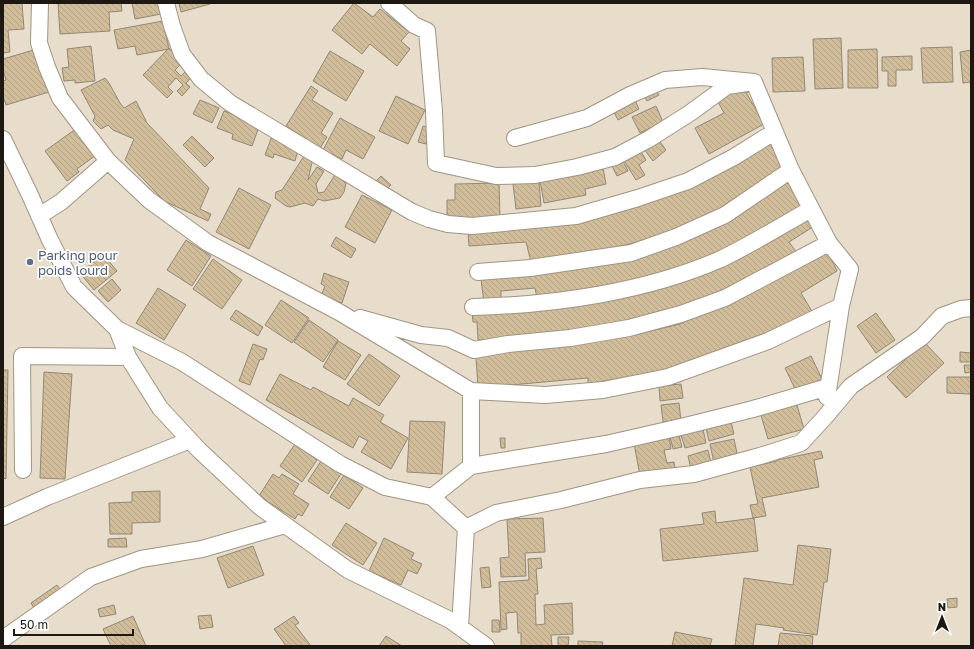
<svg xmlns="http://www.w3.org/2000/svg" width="974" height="649" font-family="'Golos Text',sans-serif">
  <defs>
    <pattern id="building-back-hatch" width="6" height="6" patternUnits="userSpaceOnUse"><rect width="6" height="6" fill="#d1bd99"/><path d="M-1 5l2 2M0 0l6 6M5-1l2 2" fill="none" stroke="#b3a283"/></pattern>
  </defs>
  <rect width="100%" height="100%" fill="#e7ddca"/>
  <path fill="url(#building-back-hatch)" stroke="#918877" d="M3 3H22L24 29 8 30 10 52 3 53Z
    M58 3H121L122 11 109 12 110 31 60 34Z
    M132 3H159L161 14 135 19Z
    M179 3H209L210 4 181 12Z
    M354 3 373 17 380 9 409 32 401 41 410 49 397 66 370 44 362 54 332 30Z
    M163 21 169 49 137 55 135 46 118 49 114 30Z
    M841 38 843 88 815 89 813 39Z
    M91 46 95 81 75 83V80L64 81 62 68 69 67 67 49Z
    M952 47 953 82 923 83 921 48Z
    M169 48 183 62 175 70 181 76 189 68 195 74 186 83 190 87 182 96 177 91 183 85 176 78 168 87 173 92 167 98 143 75Z
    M37 49 49 92 6 105 3 96V81L6 80 3 70V59Z
    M877 49 878 88H848V50Z
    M971 50V82L963 83 960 52Z
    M330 51 364 71 346 101 313 81Z
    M912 56V70H896V86H888V71H882V57Z
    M803 57 805 91 773 92 772 58Z
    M105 78 109 83 120 103 124 108 136 101 147 123 209 188 200 209 211 214 208 221 164 201 125 160 134 139 113 130 108 125 101 129 93 121 95 116 81 90Z
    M311 86 318 91 312 100 333 113 321 133 327 137 320 148 286 126Z
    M654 87 659 95 647 101 643 93Z
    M743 87 764 124 709 154 695 128 724 113 717 100Z
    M396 96 425 110 408 144 379 131Z
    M634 98 639 109 618 120 612 108Z
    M200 100 219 108 212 123 193 114Z
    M656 106 663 122 640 133 632 117Z
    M224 111 260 124 252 146 232 139 233 134 217 128Z
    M340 118 375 137 363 159 346 150 342 159 323 150Z
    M423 126 430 128 426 144 418 142Z
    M77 128 96 155 77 169 79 172 67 181 45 151Z
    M273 133 284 137 282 144 298 150 295 161 274 154 273 158 265 155Z
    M192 136 214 158 205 167 183 145Z
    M658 139 666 150 653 161 644 149Z
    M771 140 784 168 711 215 672 234 582 255 531 262 526 242 469 246 468 232 688 187Z
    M640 150 646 160 639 165 645 175 636 180 623 159Z
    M306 153 313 158 308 180 317 167 324 171 316 184 318 193 324 192 335 175 346 183 344 192 340 198 324 201 318 199 313 206 305 203 290 207 286 206 275 198 276 192 282 190Z
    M623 161 628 171 617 176 612 166Z
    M603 168 606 184 585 189 586 195 544 203 540 180Z
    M381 176 391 185 385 191 375 182Z
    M791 180 806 207 714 256 629 284 537 298 535 288 501 291V302L484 303 481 279 683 242Z
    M539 181 541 206 516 209 513 184Z
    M499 183 500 217 447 218V200H455V184Z
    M239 188 271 205 249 249 216 232Z
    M362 195 392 210 375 243 345 227Z
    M808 215 816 225 789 242 797 253 753 278 682 308 612 325 551 335 478 340 477 322H473L472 311 700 273Z
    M336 237 356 249 351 258 331 246Z
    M186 240 211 256 192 286 167 270Z
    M827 249 837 271 801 293 813 313 750 341 677 368 588 384V378L478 388 476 357 509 349 634 335 680 324Z
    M103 254 117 271 94 290 80 273Z
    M213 259 242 280 222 309 193 289Z
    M324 273 349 282 342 303 321 296 325 286 321 284Z
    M112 279 121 290 108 302 98 291Z
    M158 288 186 305 164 340 136 323Z
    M281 300 309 318 292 343 265 325Z
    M236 310 263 327 258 336 230 319Z
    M876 313 895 340 876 353 857 326Z
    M309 320 338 340 323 362 294 342Z
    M338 341 361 355 345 380 323 367Z
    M924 342 944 363 906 398 887 377Z
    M253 344 267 349 263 360 260 359 250 385 239 381Z
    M960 352 971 353V362H960Z
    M369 354 400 376 379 406 347 384Z
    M811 356 822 379 796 391 785 368Z
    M964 365H971V372L965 373Z
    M3 370H8L6 479 3 478Z
    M44 372 72 374 65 479 40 478Z
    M280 374 311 390 313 387 349 406 353 398 384 415 380 422 408 438 391 469 361 452 368 441 359 436 353 448 266 400Z
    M947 377H971V394L947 393Z
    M681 384 683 398 660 401 659 386Z
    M796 402 804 429 768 439 760 412Z
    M679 403 681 421 663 422 661 405Z
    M410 421 445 422 442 474 407 472Z
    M731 422 734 434 709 441 706 428Z
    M703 429 706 443 685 448 681 435Z
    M679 435 682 447 673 449 670 437Z
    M669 436 671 449 664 450 667 463 674 462 675 469 640 476 634 443Z
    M500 438H505V448H501Z
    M734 439 738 458 714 463 710 444Z
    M295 444 317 460 302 482 280 466Z
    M708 450 711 463 691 469 688 456Z
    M821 451 823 458 814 460 819 487 762 498 766 516 753 518 750 505 758 504 750 467 777 461V460Z
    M321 461 341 474 328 494 308 481Z
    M273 474 279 478 282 474 299 484 293 494 309 504 302 516 298 514 295 519 259 496Z
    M344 475 363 488 349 509 330 497Z
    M160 491V522L132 523V534H110L109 503 132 502V492Z
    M715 511 716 523 754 518 758 551 663 561 660 529 704 524 702 513Z
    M543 518 545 552 525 553 526 576 501 577 500 558 509 557 507 519Z
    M346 523 377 543 363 565 332 545Z
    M126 538 127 547H108V539Z
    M384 538 414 553 411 559 422 564 417 574 408 570 401 585 369 571Z
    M798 545 831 549 827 582H824L817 635 783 630 784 628 756 624 753 646H735L744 578 793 585Z
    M253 546 264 575 228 588 217 558Z
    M541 558 542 568 536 569 538 594H535L536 625 545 624 544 605 572 603 573 634 551 635 552 646H521V633H518L517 612 506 613 507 629 501 630 499 582 529 580 528 559Z
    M489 567 491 587 482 588 480 568Z
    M57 585 62 592 35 610 31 603Z
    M957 598V607L948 608 947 599Z
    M114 605 116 614 100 617 98 609Z
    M211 615 213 627 200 629 198 616Z
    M133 616 146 646H125L124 644 119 646H111L103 629Z
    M294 616 299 623 295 625 311 646H286L274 629Z
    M492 620H499L500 632H492Z
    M675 632 712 639 710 646H672Z
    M780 633 813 636 812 646H778Z
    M386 636 402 646H379Z
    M558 637H569L568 646H558Z
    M578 641 603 642 602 646H578Z"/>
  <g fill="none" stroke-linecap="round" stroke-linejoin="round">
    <defs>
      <path id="minor" d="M40 3 39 43 47 67 60 98 108 161 149 200 208 243 339 312 471 391 545 395 603 390 668 377 768 341 841 306
        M166 3 172 26 182 54 201 79 230 103 412 212 429 219 448 224 472 226 576 216 638 198 688 181 734 157 774 132
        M389 3 414 25 427 31 434 111 436 163 496 176 535 175 577 167 615 157 649 139 690 113 727 86 754 82 702 77 665 80 630 95 587 118 515 138
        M754 82 791 170 829 243 850 269 841 306 827 397
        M3 139 30 195 50 240 74 287 117 329 128 357 160 408 199 450 260 507 348 570 450 620 486 646
        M39 216 61 202 108 161
        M478 272 530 268 631 253 676 237 725 215 791 170
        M473 307C554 305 646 292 721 259 752 244 781 226 811 209
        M360 318 421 335 448 338 474 350 508 344 570 338 629 328 681 314 725 298 829 243
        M117 329 182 362 340 464 385 487 432 497 471 466 606 444 685 426 753 409 828 387
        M471 391V466
        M23 470 22 356 128 357
        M432 497 466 528
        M3 517 47 497 190 440
        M466 528 496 513 561 500 640 480 694 474 760 456 801 443 825 417 851 386 922 337 942 316 961 309 971 308
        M460 627 466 528
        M3 639 91 577 141 559 202 549 285 525"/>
    </defs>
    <use href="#minor" stroke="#9f9584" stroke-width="18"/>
    <use href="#minor" stroke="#fff" stroke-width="16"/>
  </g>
  <circle fill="#5c6f8a" stroke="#fff" stroke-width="1.5" cx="30" cy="262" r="4"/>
  <g text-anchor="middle" stroke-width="3.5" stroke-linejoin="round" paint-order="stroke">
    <g font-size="13" fill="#4e5e75" stroke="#fff" text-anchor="start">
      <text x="38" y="260">Parking pour<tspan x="38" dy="15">poids lourd</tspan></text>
    </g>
  </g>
  <rect width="974" height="649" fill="none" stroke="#1d1912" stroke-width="8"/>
  <g transform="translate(942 617)" stroke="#ffffff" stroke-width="3" paint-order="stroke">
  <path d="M0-3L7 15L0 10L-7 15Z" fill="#1d1912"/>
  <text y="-6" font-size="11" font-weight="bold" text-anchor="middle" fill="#1d1912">N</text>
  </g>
  <path d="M14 629v6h119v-6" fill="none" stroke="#1d1912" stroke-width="2"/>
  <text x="20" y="629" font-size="12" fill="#1d1912" stroke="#ffffff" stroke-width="3" paint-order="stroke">50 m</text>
</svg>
